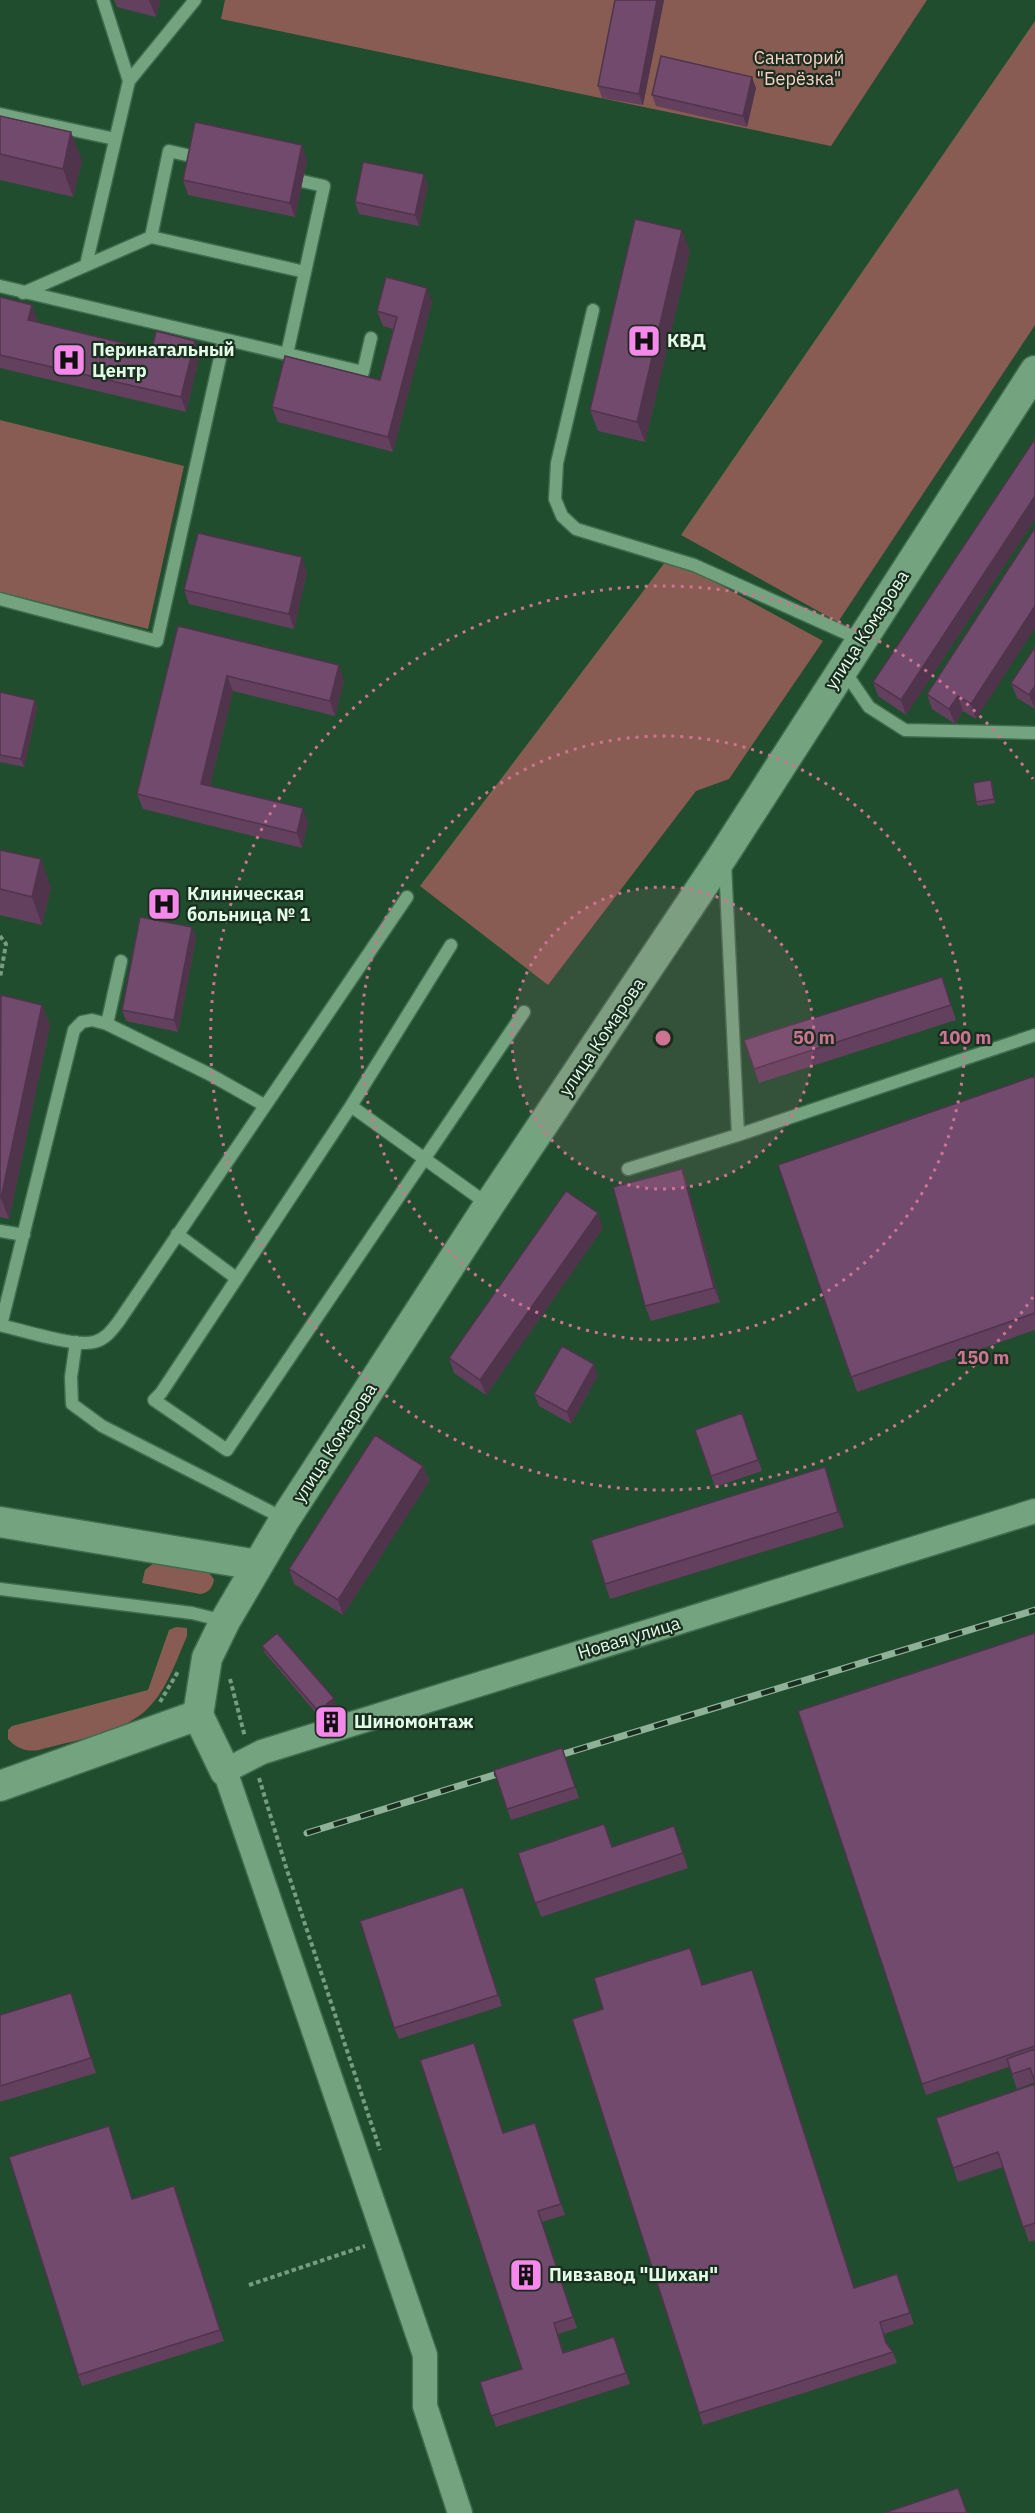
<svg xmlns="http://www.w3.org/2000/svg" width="1035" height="2513" font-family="'IBM Plex Sans',sans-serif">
  <rect width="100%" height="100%" fill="#1f4d2d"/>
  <path fill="#895c53" d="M225 0H927L831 146 221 19Z
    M1035 21V325L838 622 681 535Z
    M0 420 184 466 148 629 0 592Z
    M669 557 823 641 729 779 696 791 548 985 420 886Z
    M154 1563 207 1571 214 1579C213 1587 209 1593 200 1594L142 1583 145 1570Z
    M176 1627 187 1628V1636C176 1661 166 1693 144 1712 118 1734 71 1741 39 1750 27 1752 17 1749 8 1739V1730L12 1726 148 1690 169 1630Z"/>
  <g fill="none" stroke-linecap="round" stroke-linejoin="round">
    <defs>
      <path id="service" d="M103 0 129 81
        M0 114 115 139
        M151 237 169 151 204 159
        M86 265 129 81 195 0
        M0 286 363 372 371 338
        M23 293 151 237 305 272
        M593 310 557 463 555 499 562 516 576 529 694 565 861 640
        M287 354 324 186 288 178
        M0 599 157 641 224 340
        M843 669 869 707 905 730 1035 733
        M725 864 738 1135
        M451 945 351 1106 489 1205
        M107 1024 121 961
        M351 1106 161 1393 154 1400 227 1450 524 1012
        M628 1169 738 1135 1035 1035
        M0 1231 24 1235
        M177 1234 236 1278
        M0 1325C21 1330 75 1347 94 1342 106 1339 112 1330 119 1321L407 897
        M1 1325 74 1030 82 1022 92 1020 107 1024 209 1074 264 1105
        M76 1342 71 1377 72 1404 102 1426 285 1519
        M0 1589 192 1613 224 1621"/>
      <path id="minor" d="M460 2513 425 2406V2355L225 1771 262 1752 1035 1511"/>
      <path id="tertiary" d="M0 1522 257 1565
        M198 1715 207 1658 225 1621 285 1519 489 1205 724 854 1035 371
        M198 1715 225 1771
        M0 1786 198 1715"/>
    </defs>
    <use href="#service" stroke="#3f6b4f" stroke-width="15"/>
    <use href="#minor" stroke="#3f6b4f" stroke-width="27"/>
    <use href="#tertiary" stroke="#3f6b4f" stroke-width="33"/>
    <path stroke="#779c81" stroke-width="4" stroke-dasharray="4.5 3" stroke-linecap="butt" d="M0 936 6 944 0 978
      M230 1679 245 1737
      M160 1702 179 1670
      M259 1778 286 1867 380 2150
      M249 2285 365 2246"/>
    <use href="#service" stroke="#74a47f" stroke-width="12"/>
    <use href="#minor" stroke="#74a47f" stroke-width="24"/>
    <use href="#tertiary" stroke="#74a47f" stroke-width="30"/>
    <defs>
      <path id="rail" d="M547 1759 1035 1610
        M307 1833 510 1770"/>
    </defs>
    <use href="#rail" stroke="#8fb198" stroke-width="7"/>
    <use href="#rail" stroke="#1a2e1f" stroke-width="4.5" stroke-dasharray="14" stroke-linecap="butt"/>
  </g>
  <path fill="#62405e" d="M114 0H160L156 17 117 7Z
    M615 0H664L643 105 602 98 598 86Z
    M756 88 747 127 656 106 652 95Z
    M0 116 82 160 73 197 0 180Z
    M307 160 295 217 188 195 183 180Z
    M428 185 419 226 359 214 355 202Z
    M690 251 645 442 598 431 590 410Z
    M0 297 37 319 36 322 152 350 200 355 186 412 0 368Z
    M432 302 393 452 278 422 272 407 380 380 393 329 383 326 377 311Z
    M1035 439V519L906 715 878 696 873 682Z
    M1035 528 976 719 963 711 955 724 932 709 927 694Z
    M307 572 294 629 189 604 184 590Z
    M178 626 344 680 335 716 233 691 210 786 308 823 302 848 143 809 137 794Z
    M1035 647V709L1017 698 1011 683Z
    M0 692 35 700 37 708 24 767 0 762Z
    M992 784 995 803 978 806 976 802Z
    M0 850 51 887 42 925 0 915Z
    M192 927 196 938 178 1032 126 1021 122 1010Z
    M942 977 956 1020 759 1083 754 1069Z
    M0 998 42 1005 50 1025 9 1219 0 1217Z
    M1035 1076V1330L857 1392 778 1165Z
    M682 1169 687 1183 720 1302 651 1321 645 1306Z
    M603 1228 486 1395 454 1373 449 1358Z
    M598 1375 571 1424 539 1406 534 1394Z
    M742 1413 762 1471 715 1487 695 1430Z
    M423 1466 429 1481 343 1615 294 1584 289 1569Z
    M830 1482 844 1527 610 1599 605 1584Z
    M1035 1633V2082L1017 2089 1009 2067 926 2095 922 2084Z
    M262 1646 336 1706 332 1709 339 1716 341 1720 330 1731 322 1723 321 1719 265 1653Z
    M562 1748 579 1798 511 1820 494 1770Z
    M674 1826 688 1868 541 1917 518 1853 612 1847Z
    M463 1887 502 2006 399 2039 394 2028Z
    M694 1959 702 1985 756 1981 854 2288 901 2285 914 2324 884 2334 887 2344 893 2352 897 2363 703 2425 699 2413 603 2009Z
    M76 2007 96 2073 0 2102V2015Z
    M1035 2084V2240L1029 2242 1003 2167 958 2182 936 2118Z
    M109 2126 132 2199 174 2186 224 2341 82 2386 78 2375Z
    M504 2133 539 2135 565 2215 542 2222 577 2328 558 2334 564 2353 614 2337 630 2384 496 2427 480 2382 522 2369Z"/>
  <path fill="#50344c" d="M149 0H160L156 17Z
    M657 0H664L643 105 639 94Z
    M752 77 756 88 747 127 743 116Z
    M71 132 82 160 73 197 63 169Z
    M302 145 307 160 295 217 290 203Z
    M424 174 428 185 419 226 415 215Z
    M682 230 690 251 645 442 637 422Z
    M427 288 432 302 393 452 388 437Z
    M32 305 37 319 34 335 28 320Z
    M195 341 200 355 186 412 181 397Z
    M1035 496V519L906 715 901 700Z
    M302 557 307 572 294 629 289 614Z
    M1035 606V628L976 719 971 704Z
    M339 665 344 680 335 716 330 701Z
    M227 676 233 691 207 798 201 784Z
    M1035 686V709L1029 695Z
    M958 696 963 711 955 724 949 709Z
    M35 700 37 708 24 767 21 759Z
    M303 808 308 823 302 848 297 833Z
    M41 859 51 887 42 925 32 897Z
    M192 927 196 938 178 1032 174 1020Z
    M42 1005 50 1025 9 1219 1 1198Z
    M682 1169 687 1183 720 1302 714 1288Z
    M598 1213 603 1228 486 1395 480 1380Z
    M594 1364 598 1375 571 1424 567 1412Z
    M423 1466 429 1481 343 1615 338 1600Z
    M825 1467 830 1482 844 1527 838 1512Z
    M334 1698 336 1706 321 1719 318 1711Z
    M339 1716 341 1720 330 1731 328 1727Z
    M71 1993 76 2007 96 2073 91 2058Z
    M174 2186 178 2197 224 2341 220 2330Z"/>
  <path fill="#724a6d" stroke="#50344c" stroke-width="1.5" d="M615 0H657L639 94 598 86Z
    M661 56 752 77 743 116 652 95Z
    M0 116 71 132 63 169 0 154Z
    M195 122 302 145 290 203 183 180Z
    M363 162 424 174 415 215 355 202Z
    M635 219 682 230 637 422 590 410Z
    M386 277 427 288 388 437 272 407 285 356 380 380 397 317 377 311Z
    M0 297 32 305 28 320 152 350 156 331 195 341 181 397 0 355Z
    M1035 439V496L901 700 873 682Z
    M1035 528V606L971 704 958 696 949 709 927 694Z
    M198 533 302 557 289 614 184 590Z
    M178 626 339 665 330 701 227 676 201 784 303 808 297 833 137 794Z
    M1035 647V686L1029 695 1011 683Z
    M0 692 35 700 21 759 0 755Z
    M991 780 994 799 976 802 973 783Z
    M0 850 41 859 32 897 0 889Z
    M140 917 192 927 174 1020 122 1010Z
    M942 977 951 1005 754 1069 744 1040Z
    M1 995 42 1005 1 1198H0Z
    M1035 1076V1313L851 1377 778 1165Z
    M682 1169 714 1288 645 1306 613 1187Z
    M566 1191 598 1213 480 1380 449 1358Z
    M562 1346 594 1364 567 1412 534 1394Z
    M742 1413 758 1460 711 1476 695 1430Z
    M375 1435 423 1466 338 1600 289 1569Z
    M825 1467 838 1512 605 1584 591 1540Z
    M277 1633 334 1698 318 1711 262 1646Z
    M1035 1633V2046L922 2084 798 1711Z
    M332 1709 339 1716 328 1727 321 1720Z
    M562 1748 575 1787 507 1809 494 1770Z
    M604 1824 612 1847 674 1826 683 1853 535 1903 518 1853Z
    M463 1887 498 1995 394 2028 360 1921Z
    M690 1948 702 1985 752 1970 854 2288 897 2274 910 2313 880 2322 886 2343 893 2352 699 2413 572 2019 603 2009 594 1978Z
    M71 1993 91 2058 0 2086V2015Z
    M474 2043 503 2133 535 2123 561 2204 538 2211 573 2317 554 2323 563 2353 614 2337 626 2373 491 2416 480 2382 522 2369 420 2060Z
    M1035 2049V2082L1030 2068 1012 2074 1007 2059Z
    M1035 2084V2223L1023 2227 998 2152 953 2168 936 2118Z
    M109 2126 132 2199 174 2186 220 2330 78 2375 9 2157Z
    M958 2488 967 2513H884Z"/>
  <circle cx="663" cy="1038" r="151" fill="#cf7393" fill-opacity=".12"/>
  <g fill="none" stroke="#cf7393" stroke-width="3" stroke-dasharray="3 6">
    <circle cx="663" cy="1038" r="151"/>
    <circle cx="663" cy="1038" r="302"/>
    <path d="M1033 1297A452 452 0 1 1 1033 779"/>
  </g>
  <defs>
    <symbol id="hospital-square" viewBox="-11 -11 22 22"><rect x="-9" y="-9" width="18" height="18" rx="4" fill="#f788eb" stroke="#1a2e1f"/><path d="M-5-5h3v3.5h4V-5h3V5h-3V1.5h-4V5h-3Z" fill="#111"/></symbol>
    <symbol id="building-square" viewBox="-11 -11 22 22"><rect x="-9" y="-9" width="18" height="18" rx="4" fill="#f788eb" stroke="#1a2e1f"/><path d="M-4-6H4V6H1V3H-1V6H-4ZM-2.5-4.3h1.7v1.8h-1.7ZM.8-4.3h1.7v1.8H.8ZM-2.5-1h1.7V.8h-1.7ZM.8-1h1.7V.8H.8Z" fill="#111"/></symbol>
  </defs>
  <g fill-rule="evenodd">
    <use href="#hospital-square" x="625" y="322" width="38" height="38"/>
    <use href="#hospital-square" x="50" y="341" width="38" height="38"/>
    <use href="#hospital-square" x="145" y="885" width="38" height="38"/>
    <use href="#building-square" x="312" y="1703" width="38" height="38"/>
    <use href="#building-square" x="507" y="2256" width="38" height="38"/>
  </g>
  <g text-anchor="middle" stroke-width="4.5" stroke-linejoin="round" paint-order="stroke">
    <g font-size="18" fill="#fbcfc6" stroke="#1a2e1f">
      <text x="799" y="64">Санаторий<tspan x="799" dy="21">"Берёзка"</tspan></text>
    </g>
    <g font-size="18" font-weight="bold" fill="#e2fbe7" stroke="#1a2e1f" text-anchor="start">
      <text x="667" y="347">КВД</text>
      <text x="92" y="356">Перинатальный<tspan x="92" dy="21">Центр</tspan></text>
      <text x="187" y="900">Клиническая<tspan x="187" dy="21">больница № 1</tspan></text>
      <text x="354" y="1728">Шиномонтаж</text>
      <text x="549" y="2281">Пивзавод "Шихан"</text>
    </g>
    <g font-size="18" fill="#e2fbe7" stroke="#1a2e1f">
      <text transform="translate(867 630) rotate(-57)" y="6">улица Комарова</text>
      <text transform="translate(602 1037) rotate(-56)" y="6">улица Комарова</text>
      <text transform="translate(335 1443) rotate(-57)" y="6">улица Комарова</text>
      <text transform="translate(629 1638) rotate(-17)" y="6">Новая улица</text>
    </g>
  </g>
  <circle cx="663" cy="1038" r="9" fill="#cf7393" stroke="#1a2e1f" stroke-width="3"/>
  <g font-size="18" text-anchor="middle" font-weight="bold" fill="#cf7393" stroke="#1a2e1f" stroke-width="4.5" stroke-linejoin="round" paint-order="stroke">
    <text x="814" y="1044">50 m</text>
    <text x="965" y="1044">100 m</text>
    <text x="983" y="1364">150 m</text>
  </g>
</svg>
